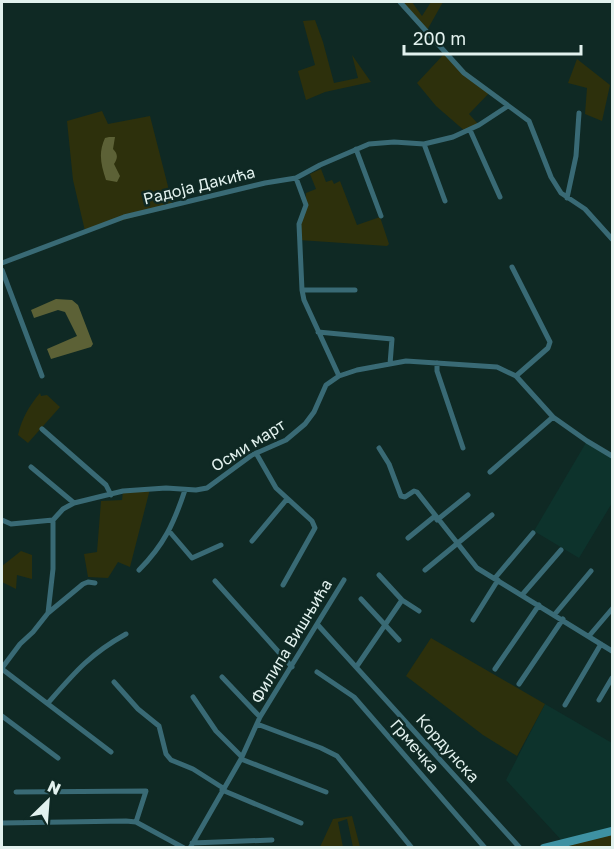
<svg xmlns="http://www.w3.org/2000/svg" width="614" height="849" font-family="'Golos Text',sans-serif">
  <rect width="100%" height="100%" fill="#0f2924"/>
  <path fill="#0d332c" d="M587 441 612 456V503L579 558 534 531Z
    M545 704 612 743V831L564 843 506 780Z"/>
  <path fill="#2d300c" d="M401 2H412L422 16 431 2H443L426 32Z
    M315 20 323 42 334 83 358 78 352 55 371 82 325 92 306 100 298 71 315 65 303 21Z
    M445 53 490 92 469 114 479 125 466 132 436 106 417 83Z
    M577 59 610 85 602 121 585 114 587 88 568 83Z
    M102 111 108 124 150 116 173 206 85 231 73 180 67 121Z
    M321 169 326 182 332 180 334 184 340 181 357 225 380 217 389 244 387 246 299 240V224L306 205V193L316 189 310 174Z
    M40 393 41 396 47 395 60 407 28 443 18 435C22 418 29 406 40 393Z
    M150 489 130 567 118 562 108 578 88 577 84 554 97 552 101 501 122 500 123 491Z
    M21 551 32 555V579L17 575 16 589 2 582V566Z
    M431 638 545 704 517 756 483 735 406 676Z
    M352 816 360 847H353L347 819 338 822 343 847H320L333 819Z
    M612 831V847L544 848Z"/>
  <path fill="#5c6136" d="M109 137H115L113 149C118 154 118 158 114 164L120 176 117 182 106 180C101 165 98 153 105 138Z
    M56 299 72 300 78 305 93 344 91 347 51 359 47 349 77 336 65 312 58 310 34 318 31 310Z"/>
  <g fill="none" stroke-linecap="round" stroke-linejoin="round">
    <path stroke="#396a75" stroke-width="5" d="M400 2 464 73 529 121 551 177 561 193 585 209 612 239
      M470 130 500 197
      M424 144 445 201
      M356 149 381 216
      M296 178 306 205 299 224 302 290 304 300 339 376
      M567 198 576 156 579 113
      M2 263 124 217 265 183 296 178 320 165 369 144 394 142 424 144 453 137 479 125 508 106
      M512 267 550 342 548 348 516 376
      M2 270 42 376
      M302 290H355
      M318 332 392 339 390 364
      M437 363V371L463 448
      M42 429 106 485 111 495
      M379 448 389 464 401 496 405 497 414 491 417 492 477 568 612 651
      M256 453 276 488 312 521 315 528 283 585
      M31 467 74 503
      M490 472 553 417
      M2 520 11 524 53 520
      M53 520 63 509 74 503 123 491 166 488 196 490 207 488 252 455 286 440 305 424 314 412 326 385 339 376 357 370 406 361 497 367 516 376 553 417 587 441 612 456
      M437 520 468 495
      M169 531 192 558 221 545
      M408 538 435 516
      M252 541 287 499
      M139 570C164 545 174 523 185 490
      M425 570 492 515
      M495 578 533 533
      M215 581 292 667
      M522 595 561 550
      M361 599 399 640
      M402 600 419 611
      M48 613 83 584 88 582 95 583
      M555 614 591 571
      M473 620 498 580
      M317 624 520 848
      M589 636 612 609
      M357 666 402 600 379 575
      M2 668 20 644 33 632 48 613 53 569V520
      M2 669 111 752
      M495 669 539 605
      M317 672 354 697 485 848
      M222 677 260 717
      M114 682 138 709 159 726 166 754 171 760 193 769 223 788
      M519 684 563 619
      M193 697 216 731 242 757
      M599 700 612 678
      M48 703C75 672 90 654 126 634
      M565 705 601 644
      M2 716 58 758
      M257 724 321 748 337 756 412 848
      M241 759 326 792
      M222 790 301 823
      M16 792 146 791 136 822
      M2 823 126 821 136 822 184 848
      M192 843 272 840
      M190 848 241 759 260 717 344 580"/>
    <path stroke="#3e92a3" stroke-width="8" d="M544 848 612 831"/>
  </g>
  <g text-anchor="middle" stroke-width="5" stroke-linejoin="round" paint-order="stroke">
    <g font-size="16" fill="#e2f1ee" stroke="#0f2924">
      <text transform="translate(199 185) rotate(-14)" y="6">Радоја Дакића</text>
      <text transform="translate(248 445) rotate(-32)" y="6">Осми март</text>
      <text transform="translate(291 641) rotate(-59)" y="6">Филипа Вишњића</text>
      <text transform="translate(415 746) rotate(49)" y="6">Грмечка</text>
      <text transform="translate(448 748) rotate(48)" y="6">Кордунска</text>
    </g>
  </g>
  <rect width="614" height="849" fill="none" stroke="#e2f1ee" stroke-width="6"/>
  <g transform="translate(48 801) rotate(25)" stroke="#0f2924" stroke-width="4.5" paint-order="stroke">
  <path d="M0-4.5L10 22L0 15L-10 22Z" fill="#e2f1ee"/>
  <text y="-9" font-size="16" font-weight="bold" text-anchor="middle" fill="#e2f1ee">N</text>
  </g>
  <path d="M404 45v9h177v-9" fill="none" stroke="#e2f1ee" stroke-width="3"/>
  <text x="413" y="45" font-size="18" fill="#e2f1ee" stroke="#0f2924" stroke-width="4.5" paint-order="stroke">200 m</text>
</svg>
